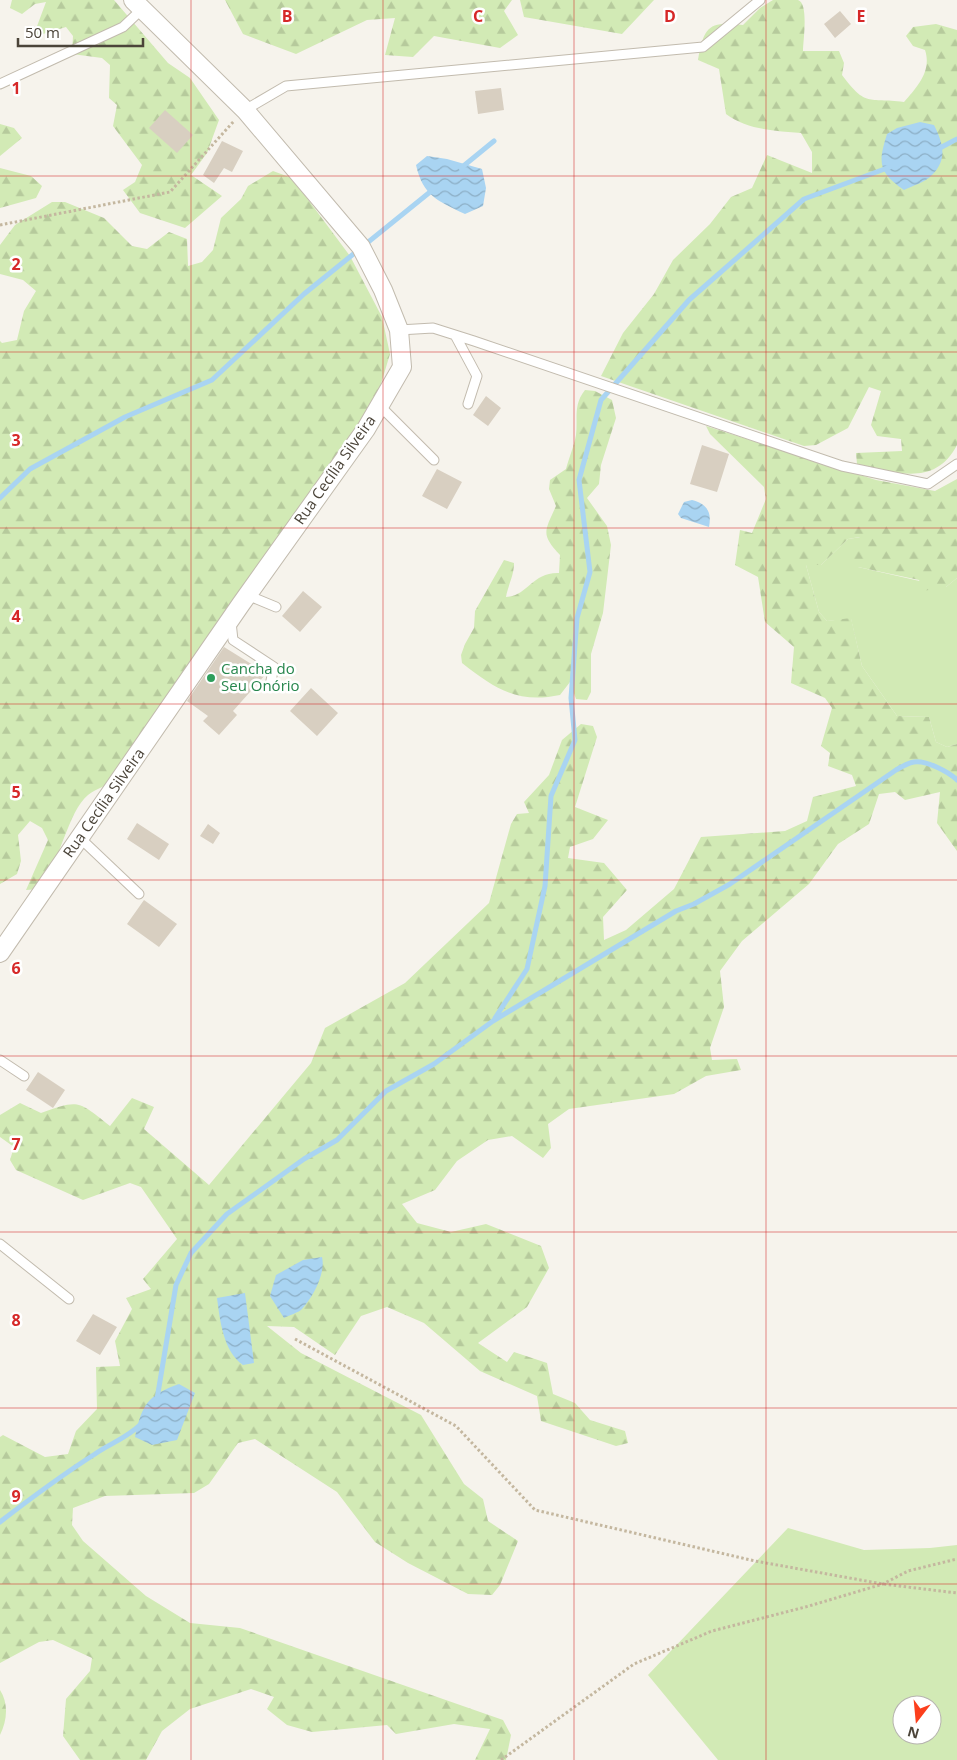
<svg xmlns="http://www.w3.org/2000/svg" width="957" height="1760" font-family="'Open Sans',sans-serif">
  <defs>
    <pattern id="forest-firs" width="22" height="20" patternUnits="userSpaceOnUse" patternTransform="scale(1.25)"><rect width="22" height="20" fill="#d2eab5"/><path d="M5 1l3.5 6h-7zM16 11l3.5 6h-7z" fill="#b6ca9c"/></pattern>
    <pattern id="water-waves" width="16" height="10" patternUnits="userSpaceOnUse" patternTransform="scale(1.25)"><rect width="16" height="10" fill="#a9d4f2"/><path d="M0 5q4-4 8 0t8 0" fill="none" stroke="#8caec5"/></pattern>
  </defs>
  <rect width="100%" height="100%" fill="#f6f3ec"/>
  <path fill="#d2eab5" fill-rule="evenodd" d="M861 537 858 567 946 587 957 578V744L947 747 936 742 929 717 897 716 862 666 851 619 827 621 819 612 806 565H821L848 539Z
    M788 1528 864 1550 930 1548 957 1545V1760H718L648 1675ZM902 1705H932V1735H902Z"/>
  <path fill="url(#forest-firs)" d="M12 0H114L168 63 190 78 219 120 207 153 191 175 222 196 185 228 140 213 123 190 135 182 142 165 113 126 117 105 109 98 110 65 102 58 72 54 73 36 66 27 33 37 46 2 35 4 22 14 10 8Z
    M225 0H512L504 11 518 35 500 48 434 36 413 57 385 55 395 18 367 20 296 54 243 34Z
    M520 0H654L622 34 524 17Z
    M773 0C780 0 791 0 798 0 809 3 803 41 803 51H839L844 63 842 75C867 108 867 97 904 102 917 87 932 71 925 50L913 46 906 36 913 27 936 24 957 30V445C935 488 894 472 857 464L856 453 902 451 901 439 877 436 871 425 881 391 869 387 848 428 816 445 804 446 601 376 623 333 654 294 673 260 710 224 731 197 752 188 767 155 812 173V152L801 133C776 131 747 130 726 114L719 69 698 60C704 26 709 21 743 25L760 8Z
    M0 124 14 128 22 138 0 156Z
    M0 168 31 176 42 186 36 198 0 208Z
    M273 171 292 178 350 256 382 317 390 354 377 397 116 780C107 785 96 789 88 795 68 811 59 865 40 889L26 890 48 840 42 828 30 821 18 835 21 861 17 874 0 884V341L2 343 17 340 24 311 36 291 23 280 0 274V245L15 225 52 202H65L104 218 132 246 147 249 169 232 187 239 188 266 202 262 213 250 221 218 241 199 248 186Z
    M585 390 595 391 612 400 616 418 601 465 599 484 587 498 607 526 611 545 603 613 591 654V692L587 700 576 699 570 682 560 695C517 704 494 688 462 663L461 655 465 644 474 628 475 611 504 560 514 563C514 576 508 585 506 597 528 596 532 572 559 573L560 555C540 534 545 531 556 506L549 489 550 480 566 469C569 458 574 446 576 435 578 418 573 405 585 390Z
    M706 426 876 480 935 491 957 479V578L946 587 923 591 919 580 858 567 848 559 860 537 848 539 821 565H806L819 612 827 621 851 618 862 666 897 716 929 717 936 742 947 747 957 744V851L937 823 940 792 905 800 895 792 879 794 869 824 838 844 809 884 742 941 720 971 724 1007 710 1048 712 1060 737 1059 741 1070 706 1076 674 1094 569 1109 548 1124 551 1148 543 1158 512 1136 488 1140 457 1161 435 1190 402 1204 417 1223 451 1232 486 1224 541 1246 549 1268 527 1307 478 1343 507 1362 514 1352 547 1363 553 1394 575 1403 590 1420 625 1431 628 1443 616 1446 541 1421 537 1396 480 1371 424 1323 387 1307 361 1316 335 1355 294 1327 267 1326 301 1353 421 1415 464 1484 483 1499 488 1521 518 1541 500 1585 492 1595 468 1594 408 1563 375 1542 337 1492 255 1439 238 1443 209 1484 194 1493 105 1496 73 1508 72 1525 83 1541 146 1596 190 1623 240 1628 503 1720 511 1735 506 1760H475L490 1729 454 1724 396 1734 387 1725 312 1732 287 1725 267 1709 274 1697 251 1689 190 1709 162 1731 146 1760H80L63 1736 66 1699 90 1671 92 1658 53 1640 39 1642 0 1663V1437L3 1435 45 1457 68 1454 76 1431 97 1409 96 1367 120 1366 115 1341 132 1309 126 1298 151 1289 143 1279 177 1239 141 1187 130 1183 83 1200 16 1170 10 1160 14 1147 0 1137V1115L20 1103 41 1113C80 1099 78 1101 110 1126L132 1098 154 1107 144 1129 209 1185 311 1063 325 1028 405 983 489 903 511 824 517 814 529 813 524 802 549 775 562 740 581 724 593 726 597 737 575 807 608 820 593 839 570 847 568 858 604 863 627 890 603 917 604 940 626 930 674 889 701 837 785 831 807 821 813 797 856 786 852 775 828 766 830 753 821 746 832 708 825 698 791 683 794 647 765 622 758 577 735 565 740 530 752 533 766 499 764 487 710 434Z
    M0 1690C9 1704 7 1721 0 1735Z"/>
  <path fill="url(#water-waves)" d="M920 122 934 125C943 143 948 159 932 175 926 182 912 186 904 190 878 172 878 163 887 134L897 128Z
    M427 156 447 159 482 169 486 188 483 206 465 214C438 201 423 196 416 165Z
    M692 500C707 504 712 512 709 527L681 518 678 514 684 502Z
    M322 1257C326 1273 313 1297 302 1309 298 1313 289 1315 284 1318L270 1296 276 1275 303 1260Z
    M245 1293 254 1363 243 1365C223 1351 220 1320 217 1298Z
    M179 1384 195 1393 177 1440 152 1445 135 1437C142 1404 148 1395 179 1384Z"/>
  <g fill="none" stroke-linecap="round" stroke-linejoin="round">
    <path stroke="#a9d4f2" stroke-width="5" d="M938 149 957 139
      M461 168 494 141
      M0 498 30 469 125 417 212 380 304 294 435 188
      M495 1018 527 969 545 886 551 796 575 740 571 698 577 618 590 572 579 480 601 400 689 300 804 199 890 167
      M157 1399 176 1285 191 1253 227 1214 304 1159 337 1140 386 1091 434 1064 493 1021 676 911 694 904 730 884 896 770C901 767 908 763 914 762 926 760 949 772 957 780
      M0 1522C31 1498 62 1475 95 1454 111 1443 127 1438 141 1424"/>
  </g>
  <path fill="#d8cfc1" d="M840 11 851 24 835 38 824 24Z
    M501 88 504 110 478 114 475 91Z
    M165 110 193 135 177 153 149 128Z
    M222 141 243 151 232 172 224 168 214 183 203 175Z
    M486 396 501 408 488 426 473 415Z
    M702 445 729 454 717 492 690 484Z
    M437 469 462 482 447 509 422 496Z
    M303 591 322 607 300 632 282 616Z
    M224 647 253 665 265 675 233 711 237 715 219 735 203 721 208 716 187 701Z
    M311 688 338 713 317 736 290 711Z
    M137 823 169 844 159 860 127 839Z
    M208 824 220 833 213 844 200 836Z
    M144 900 177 924 159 947 127 924Z
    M38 1072 65 1090 53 1108 26 1090Z
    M93 1314 117 1327 100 1355 76 1341Z"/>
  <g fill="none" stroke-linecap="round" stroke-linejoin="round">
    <defs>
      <path id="service" d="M0 84 123 27 141 10
        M245 110 286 86 703 47 760 0
        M399 330 433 328 474 341 842 466 928 484 957 464
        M455 335 477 376 468 404
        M379 405 434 460
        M247 595 276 607
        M231 622 233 640 274 667 270 685
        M80 838 139 894
        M0 1060 24 1076
        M0 1244 69 1299"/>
      <path id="minor" d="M0 953 241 604 366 429 402 367 399 330 383 290 361 247 245 110 133 0"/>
    </defs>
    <use href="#service" stroke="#c2bbae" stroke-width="11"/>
    <use href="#minor" stroke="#c2bbae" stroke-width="20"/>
    <path stroke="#c4b79f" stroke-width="3" stroke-dasharray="2.5 2.5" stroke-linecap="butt" d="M0 225 170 192 234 121
      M295 1339 456 1426 535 1510 755 1561 883 1584 957 1593
      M501 1760 634 1664 712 1631 809 1606 883 1584 908 1571 957 1559"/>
    <use href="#service" stroke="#fff" stroke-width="9"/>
    <use href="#minor" stroke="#fff" stroke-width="18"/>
  </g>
  <path fill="none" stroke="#d62828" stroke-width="1" stroke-opacity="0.55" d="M191 0V1760M383 0V1760M574 0V1760M766 0V1760M0 176H957M0 352H957M0 528H957M0 704H957M0 880H957M0 1056H957M0 1232H957M0 1408H957M0 1584H957"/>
  <circle fill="#2e9e5b" stroke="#fff" stroke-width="2" cx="211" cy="678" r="5"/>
  <g text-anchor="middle" stroke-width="5" stroke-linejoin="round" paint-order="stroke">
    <g font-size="15" fill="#4b4439" stroke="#fff">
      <text transform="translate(335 470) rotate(-55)" y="5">Rua Cecília Silveira</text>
      <text transform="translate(104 803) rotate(-55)" y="5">Rua Cecília Silveira</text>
    </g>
    <g font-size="15" fill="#27864d" stroke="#fff" text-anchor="start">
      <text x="221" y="674">Cancha do<tspan x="221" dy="17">Seu Onório</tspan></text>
    </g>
  </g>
  <g font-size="16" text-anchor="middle" font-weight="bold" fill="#d62828" stroke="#fff" stroke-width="5" stroke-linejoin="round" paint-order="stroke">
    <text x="287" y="22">B</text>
    <text x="478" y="22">C</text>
    <text x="670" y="22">D</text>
    <text x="861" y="22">E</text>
    <text x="16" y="94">1</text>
    <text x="16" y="270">2</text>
    <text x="16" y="446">3</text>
    <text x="16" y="622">4</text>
    <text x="16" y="798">5</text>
    <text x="16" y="974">6</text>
    <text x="16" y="1150">7</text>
    <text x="16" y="1326">8</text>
    <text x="16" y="1502">9</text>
  </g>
  <g transform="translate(917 1720) rotate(196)"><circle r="24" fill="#ffffff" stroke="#b7b4b0"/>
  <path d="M0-4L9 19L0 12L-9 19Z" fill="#fc3f1d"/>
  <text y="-8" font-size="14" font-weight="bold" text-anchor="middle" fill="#4b4439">N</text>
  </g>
  <path d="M18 38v8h125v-8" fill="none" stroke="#4b4439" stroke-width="2.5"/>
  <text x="25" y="38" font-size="15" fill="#4b4439" stroke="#ffffff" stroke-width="4" paint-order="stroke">50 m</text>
</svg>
